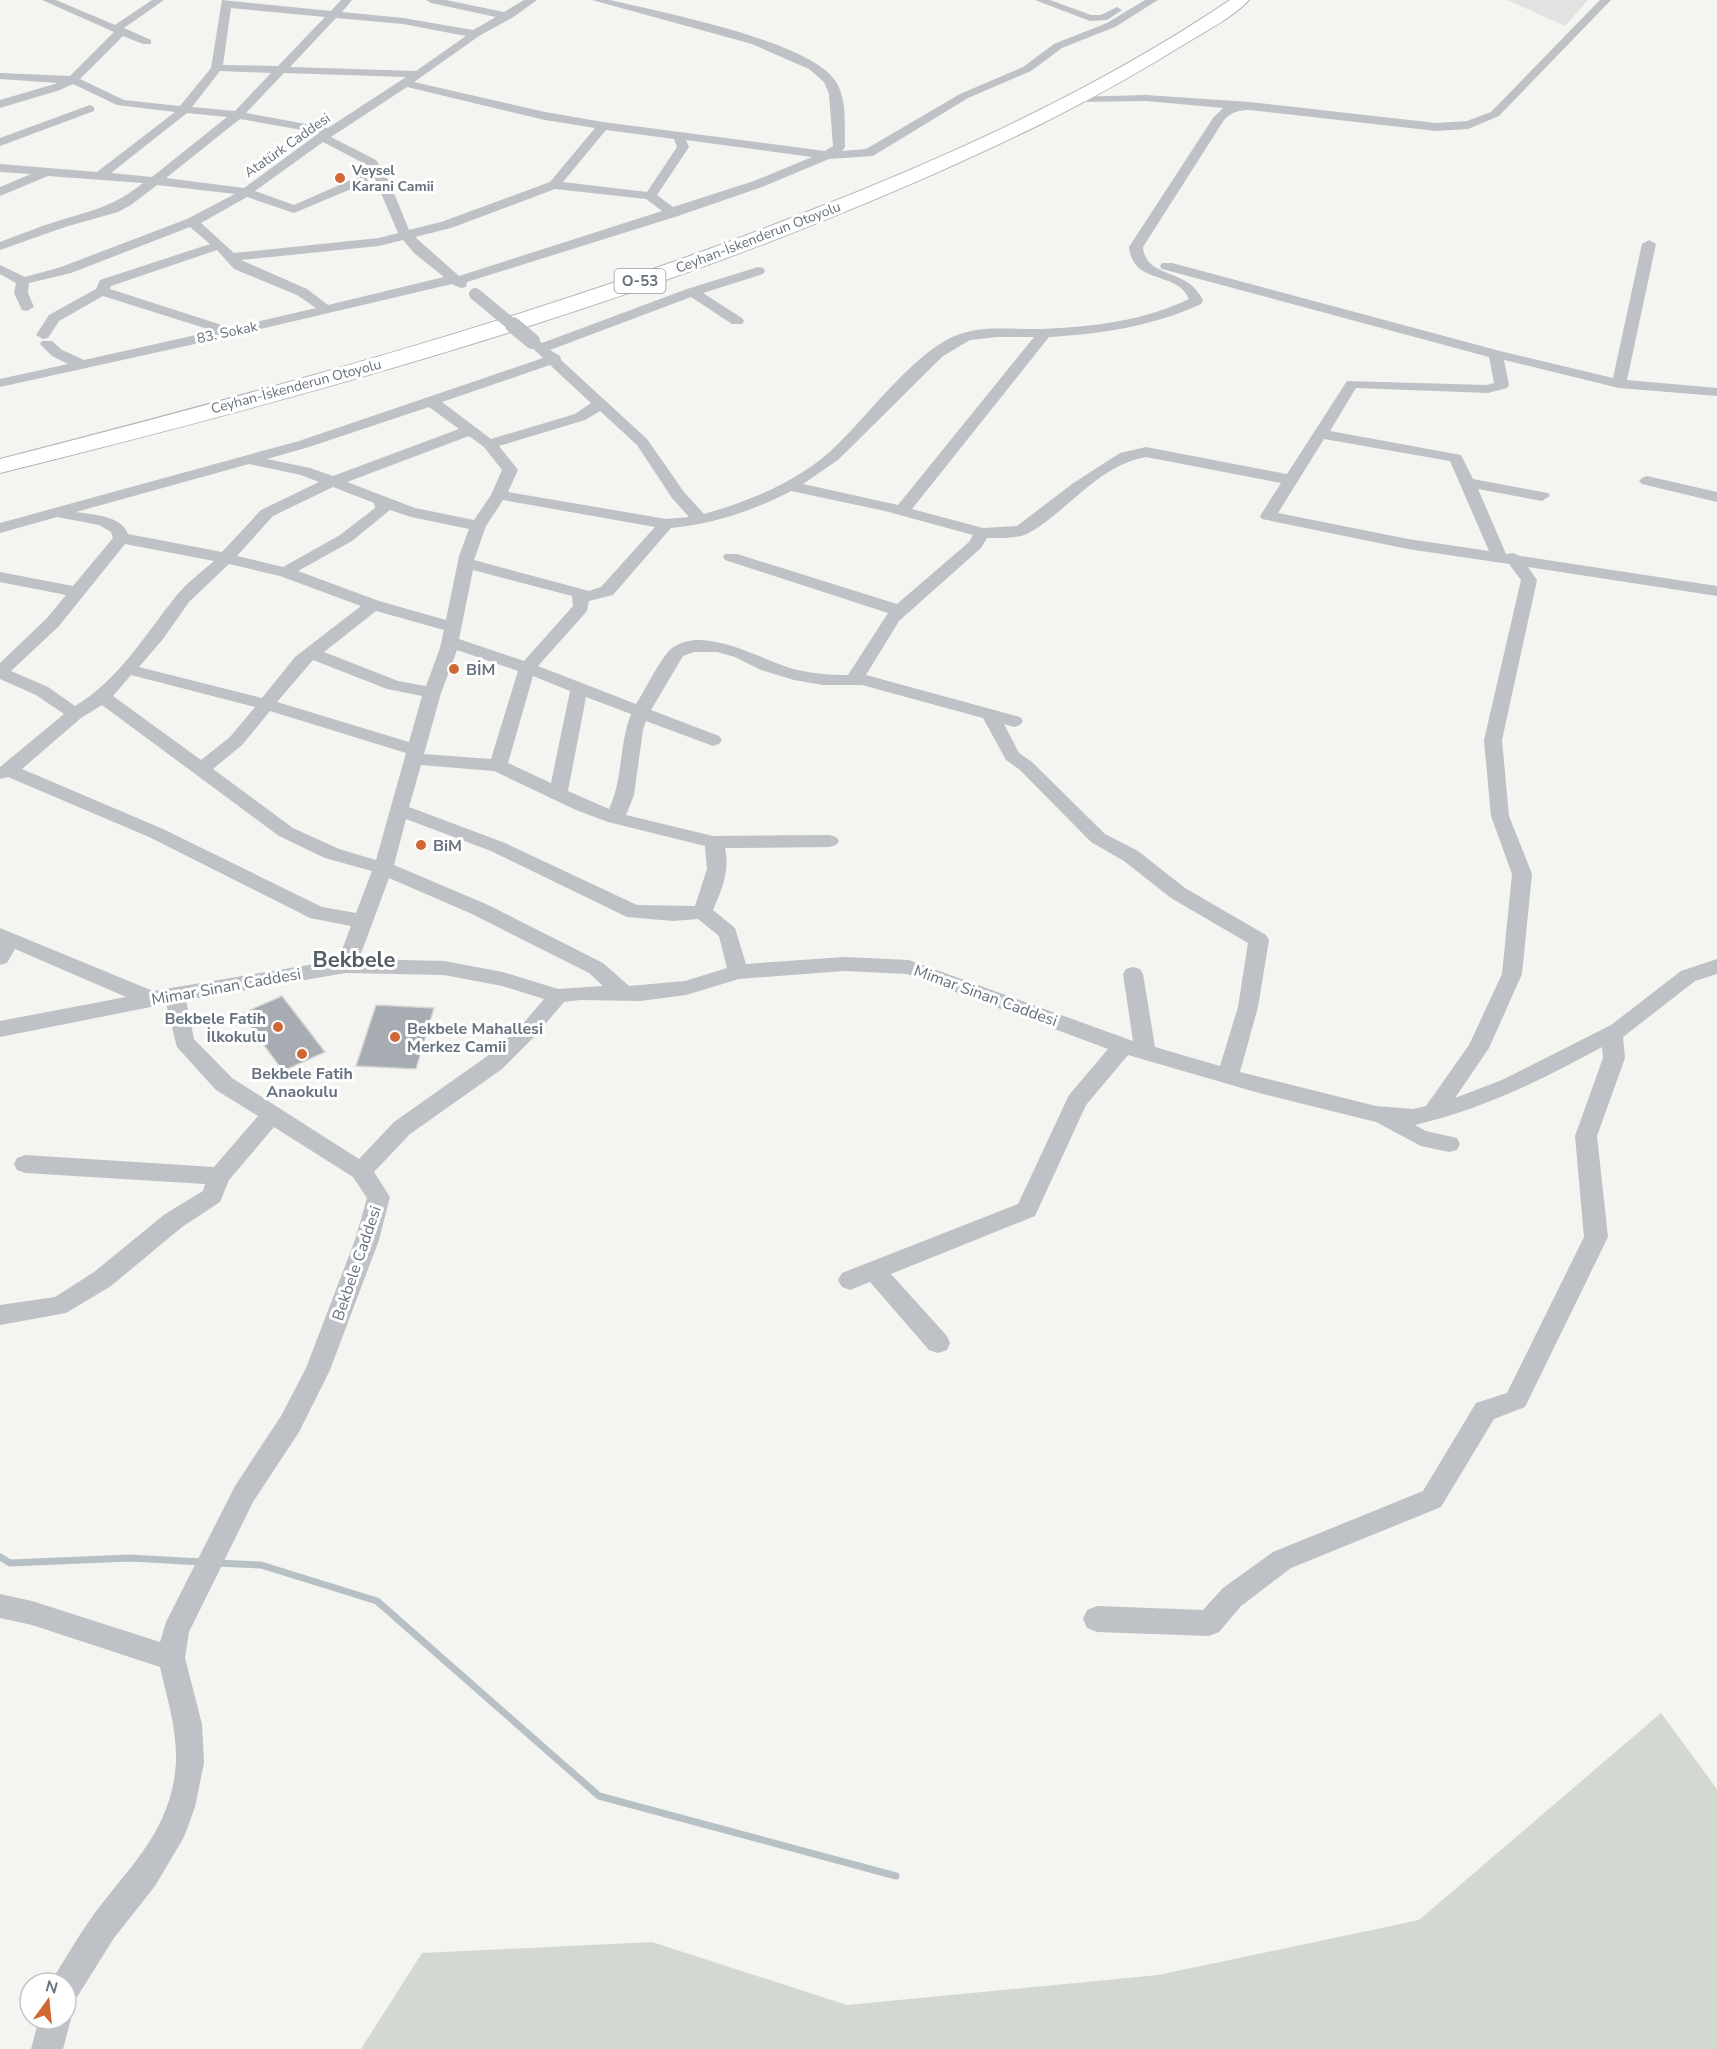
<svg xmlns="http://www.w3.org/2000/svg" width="1717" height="2049" font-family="'Nunito Sans',sans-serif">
  <rect width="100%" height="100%" fill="#f4f4f1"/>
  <path fill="#e2e3e1" d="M1507 0H1588L1565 26Z"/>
  <path fill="#d3d9d1" d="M1661 1713 1717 1789V2049H361L422 1953 652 1942 847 2005 1158 1975 1419 1920Z"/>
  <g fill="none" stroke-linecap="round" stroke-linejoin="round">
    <path stroke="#b7c0c5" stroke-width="7" d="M0 1557 10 1563 130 1558 201 1562
      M216 1563 261 1565 377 1601 599 1796 896 1876"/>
  </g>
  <path fill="#a6acb1" stroke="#d5d6d4" stroke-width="1.5" d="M282 996 325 1052 283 1071 241 1014Z
    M376 1005 434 1008 416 1069 356 1066Z"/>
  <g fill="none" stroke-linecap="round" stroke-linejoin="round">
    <defs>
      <path id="highway" d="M1230 0H1249C1233 17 1208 30 1188 42 1140 72 1091 99 1041 124 712 285 354 385 0 473V459C272 389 543 316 804 213 953 155 1098 89 1230 0Z"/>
    </defs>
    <use href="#highway" stroke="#b1b4b7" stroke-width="2"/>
    <path fill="#bec1c5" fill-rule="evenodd" d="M42 0H56L115 25 152 0H164L124 28 151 40V44H143L123 36 80 79 124 100 180 106 211 68 222 0 331 11 341 0H352L342 12 403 18 473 30 496 17 431 3 426 0H446L504 12 524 0H537L512 18 479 36 414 82 545 112 603 122 825 151 833 146 829 94 824 82 809 69 752 44 592 0H610C660 12 805 40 834 79 848 97 844 126 845 147L842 151 866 149 960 94 1023 67 1054 44 1107 23 1145 0H1158L1115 27 1062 48 1031 71 968 98 873 156 829 159 762 187 678 216 467 282 466 287 461 288 452 284 231 336 0 387V379L68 364 52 356 40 344 42 341H52L62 350 84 360 214 331 103 296 59 321 48 338 43 339 36 335 49 315 96 289 100 280 210 244 190 227 71 273 29 283 28 293 34 307 27 311 22 310 14 293 16 283 0 274V265L25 277 61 267 187 219 235 194 157 185 131 205 118 212 65 227 0 250V242C19 235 38 227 58 221 93 210 113 207 143 183L48 176 0 196V187L31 174 0 172V164L97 172 175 112 117 105 73 84 60 90 0 108V100L58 83 0 79V73L70 76 114 32ZM231 8 325 17 278 66 223 65ZM336 18 403 24 466 36 416 71 290 67ZM220 71 271 73 235 111 192 107ZM284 73 406 77 328 128 246 113ZM407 87 545 120 595 128 550 182 441 222 409 230 389 181 376 160 331 137ZM187 113 227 117 152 177 111 173ZM240 119 319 133 244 188 166 178ZM606 130 674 139 677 147 647 192 563 182ZM686 140 812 157 754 181 673 207 657 195 689 147ZM323 142 367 165 371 171 294 205 255 191ZM375 179 398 233 379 238 234 253 201 223 247 197 294 213ZM555 189 646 199 662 211 459 276 415 237 451 228ZM403 240 414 253 444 277 328 305 307 289 241 260 379 246ZM217 250 234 269 297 295 316 308 231 328 110 289 111 286Z
      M1035 0H1050L1091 15H1101L1117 7 1122 10 1107 20 1090 21Z
      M1600 0H1611L1499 116 1468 129 1436 131 1250 110C1239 110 1232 112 1224 120L1143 247C1146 280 1189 267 1203 301L1201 304C1154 326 1101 334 1049 337L912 509 983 528 1017 526 1072 484 1120 453 1146 447 1287 474 1347 381 1487 385 1494 383 1489 357 1162 269 1160 266 1162 263H1172L1500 351 1613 378 1642 244 1649 240 1656 244 1627 380 1717 388V396L1619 388 1504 360 1509 385 1507 388 1488 393 1356 388 1330 431 1461 455 1473 479 1548 493 1550 496 1542 501 1478 489 1506 554 1513 553 1520 556 1717 586V596L1528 567 1537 580 1502 740 1509 816 1532 874 1522 974 1489 1048 1455 1098 1502 1080 1611 1025 1681 971 1717 959V974L1695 981 1623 1037 1625 1058 1597 1136 1608 1237 1525 1407 1494 1419 1441 1507 1291 1568 1241 1606 1219 1632 1209 1636 1097 1632 1087 1628 1083 1619 1087 1610 1097 1606 1203 1610 1223 1588 1273 1552 1423 1491 1476 1403 1507 1393 1584 1237 1575 1136 1603 1058 1602 1047C1539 1081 1486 1108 1415 1125L1426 1131 1457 1138 1460 1144 1457 1150 1449 1152 1421 1146 1376 1122 1259 1093 1128 1055 1086 1105 1035 1216 891 1274 947 1336 950 1343 947 1350 938 1353 929 1350 870 1282 850 1290 842 1287 838 1280 842 1273 1018 1204 1069 1095 1108 1049 907 974 844 971 739 979 686 995 640 1001 580 1000 564 1002 536 1035 502 1069 410 1134 374 1172 390 1197 379 1240 330 1370 299 1432 253 1502 189 1632 185 1658 202 1724 204 1763 195 1807 184 1837 155 1886 114 1938 77 1997 66 2001V1983H52L55 1975C67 1956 79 1935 92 1917 129 1866 172 1831 176 1762 177 1729 167 1698 160 1667L32 1625 0 1618V1594L32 1601 160 1642 166 1622 235 1486 281 1416 306 1368 355 1240 367 1198 353 1177 274 1127 229 1180 220 1202 182 1227 111 1286 66 1313 0 1325V1305L55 1297 94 1272 165 1214 203 1191 205 1184 25 1173 17 1170 14 1164 17 1158 25 1155 214 1167 258 1116 216 1090 177 1047 166 1004 0 1037V1021L126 997 15 949 7 963 0 965V928L153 991 338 960 351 926 310 918 149 837 8 777 0 779V767L64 714 36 695 0 679V663L47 618 66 595 0 582V572L73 586 113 538 111 532 99 525 57 517 0 533V523L299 441 543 358 525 341 527 338H537L542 343 687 289 758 267 763 268 765 271 763 274 703 293 742 318 744 321 742 324H732L691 297 550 350 560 356 561 360 647 439 684 492 704 514C751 501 801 480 836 446 870 413 910 358 952 337 981 324 1012 330 1042 329 1092 327 1143 321 1189 299 1177 270 1133 286 1129 247L1213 118 1223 108 1146 101 1078 102 1072 99 1074 97 1146 95 1250 102 1436 123 1467 121 1491 112ZM997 337H1034L898 505 803 484 838 460 943 356 970 340ZM550 365 591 403 575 414 491 439 442 402ZM429 407 459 429 333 476 310 468 267 459 309 447ZM600 411 637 445 672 498 689 517 666 519 508 492 518 470 499 446 585 420ZM469 436 484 447 502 470 491 495 474 520 415 508 347 482ZM1324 439 1450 461 1489 551 1408 539 1278 513ZM1146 457 1281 483 1260 516 1262 519 1408 549 1509 564 1521 580 1484 740 1491 816 1512 874 1502 974 1469 1045 1426 1106 1413 1109 1376 1106 1240 1072 1258 1007 1269 940 1266 935 1185 888 1138 851 1105 834 1032 762 1019 753 1004 724 1014 727 1020 725 1023 721 1020 717 866 675 899 621 981 548 987 538C1000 538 1017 539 1029 533 1069 510 1099 465 1146 457ZM249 464 301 475 319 482 261 510 222 552 128 534C121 515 93 515 76 512ZM333 487 374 503 375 508 340 535 283 567 237 556 273 516ZM791 491 885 511 973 535 969 542 897 604 737 554H725L723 557 725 560 888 613 848 675C831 675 815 674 798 670 765 663 704 622 671 649 661 657 644 692 636 704L538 666 587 611 589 601 613 595 671 528C712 524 753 511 791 491ZM503 500 655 527 601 587 589 591 474 560 486 526ZM390 510 411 517 469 529 459 556 446 620 379 601 298 571 352 541ZM125 544 214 561C201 572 187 583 176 596 145 635 119 680 75 706L48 687 11 671 59 626ZM229 564 280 576 361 606 295 657 262 698 139 667 163 639 189 602ZM473 570 572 596 573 606 524 661 459 639ZM376 611 444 630 440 648 426 686 398 681 324 652ZM457 650 518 671 491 759 424 754 441 693ZM694 652H717L735 657 761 670 794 680 823 685H862L983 718 1006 760 1020 770 1091 842 1124 861 1171 898 1248 943 1238 1007 1220 1066 1155 1047 1143 974 1140 969 1133 967 1126 969 1123 974 1133 1041 909 960 844 957 746 964 735 928 713 910C722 890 730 870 725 848L829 847 836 845 839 841 836 837 829 835 713 836 626 815 634 795 643 730 646 721 713 746 719 744 722 740 719 736 651 710 683 656ZM313 660 387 689 422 696 409 742 277 702ZM131 675 255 707 230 737 201 760 113 696ZM533 676 570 691 551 783 508 763ZM586 697 631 714C619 745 623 779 609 809L568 791ZM102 705 279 836 325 858 372 871 356 913 322 907 163 829 22 769 81 718ZM270 711 406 753 376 860 339 849 293 828 213 769 242 745ZM421 765 494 771 576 810 608 822 705 846 707 869 695 906 637 905 505 843 409 807ZM406 819 491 851 627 917 673 921 698 919 719 936 727 968 685 981 629 986 603 963 486 904 394 865ZM389 878 472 914 589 973 603 986 558 989 503 972 444 961 359 959ZM346 973 444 975 502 986 544 999 522 1025 486 1057 394 1122 359 1159 232 1078 194 1039 186 1000Z
      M90 105 94 107V111L0 146V138Z
      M1647 476 1717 492V502L1642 484 1639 481 1642 478Z
      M66 2008 71 2019 63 2049H31L39 2019H66Z"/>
    <use href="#highway" fill="#fff" fill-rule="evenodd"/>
    <path stroke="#bec1c5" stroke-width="12" d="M475 294 515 327"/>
    <path stroke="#bec1c5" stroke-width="16" d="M513 325 532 341"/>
  </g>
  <g fill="#d16734" stroke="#fff" stroke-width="2">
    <circle cx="340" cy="178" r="6"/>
    <circle cx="454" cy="669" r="6"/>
    <circle cx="421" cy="845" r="6"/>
    <circle cx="278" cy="1027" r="6"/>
    <circle cx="395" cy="1037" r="6"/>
    <circle cx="302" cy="1054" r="6"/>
  </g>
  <g text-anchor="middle" stroke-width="6" stroke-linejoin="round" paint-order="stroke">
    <g font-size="14" fill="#66727f" stroke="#fff">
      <text transform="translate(287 145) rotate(-35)" y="5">Atatürk Caddesi</text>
      <text transform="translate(758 237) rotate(-21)" y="5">Ceyhan-İskenderun Otoyolu</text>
      <text transform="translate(227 332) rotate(-12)" y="5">83. Sokak</text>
      <text transform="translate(296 386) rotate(-15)" y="5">Ceyhan-İskenderun Otoyolu</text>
    </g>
    <g font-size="14" font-weight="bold" fill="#66727f" stroke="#fff" text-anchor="start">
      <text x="352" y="175">Veysel<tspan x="352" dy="16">Karani Camii</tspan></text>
    </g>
    <rect fill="#fff" stroke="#949ca5" stroke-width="1.5" x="614.5" y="269" width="51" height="24" rx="4.5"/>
    <g font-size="15" font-weight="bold" fill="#66727f">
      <text x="640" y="286">O-53</text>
    </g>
    <g font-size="16" font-weight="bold" fill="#66727f" stroke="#fff" text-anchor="start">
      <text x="466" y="675">BİM</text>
      <text x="433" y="851">BiM</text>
      <text x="266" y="1024" text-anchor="end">Bekbele Fatih<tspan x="266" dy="18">İlkokulu</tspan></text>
      <text x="407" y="1034">Bekbele Mahallesi<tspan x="407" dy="18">Merkez Camii</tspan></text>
      <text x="302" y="1079" text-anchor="middle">Bekbele Fatih<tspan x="302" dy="18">Anaokulu</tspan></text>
    </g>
    <g font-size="16" fill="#66727f" stroke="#fff">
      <text transform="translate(226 986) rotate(-10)" y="6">Mimar Sinan Caddesi</text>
      <text transform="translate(986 995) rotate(20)" y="6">Mimar Sinan Caddesi</text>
      <text transform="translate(356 1263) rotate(-71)" y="6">Bekbele Caddesi</text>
    </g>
    <g font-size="22" font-weight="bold" fill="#535c65" stroke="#fff">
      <text x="354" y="967">Bekbele</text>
    </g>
  </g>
  <g transform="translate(48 2001) rotate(15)"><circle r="28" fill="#ffffff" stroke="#c2c7cc" stroke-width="1.5"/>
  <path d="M0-4.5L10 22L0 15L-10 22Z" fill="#d16734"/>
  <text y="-9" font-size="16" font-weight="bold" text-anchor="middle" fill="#66727f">N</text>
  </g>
</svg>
